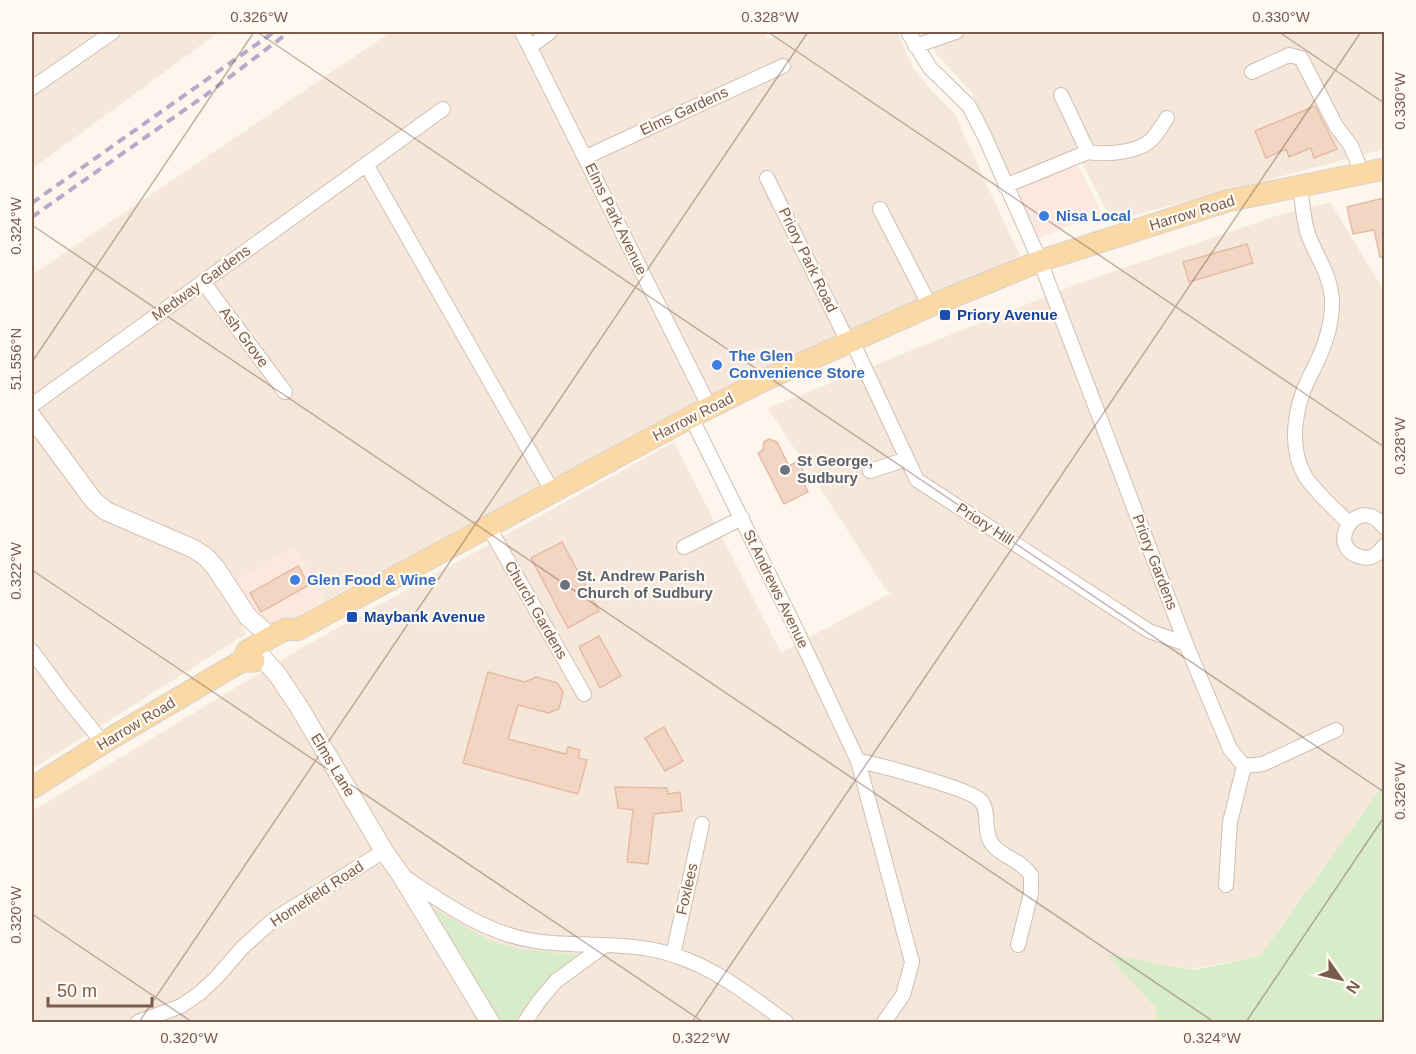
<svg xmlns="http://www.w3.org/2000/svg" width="1416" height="1054" font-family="Arial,sans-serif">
  <rect width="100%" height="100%" fill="#fdf6ec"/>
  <path fill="#f5e8da" d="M32 32H219L32 169Z
    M391 32H764L768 39 783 32H897L914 69 929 88 956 115 962 131 1020 256 694 404 325 601 295 548 223 588 246 634 32 769V275Z
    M926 32H1384V149L1112 221 1081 161 1010 189 972 93 937 55Z
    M1330 202 1384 291V784L1260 956 1192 969 1107 955 1155 1007 1156 1022H32V811L305 646 674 442 781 653 891 593 887 591 768 408 1080 283 1279 215Z"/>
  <path fill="#fde8e0" d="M1078 165 1102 213 1034 240 1012 191Z
    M295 548 325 601 276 627 268 625 258 616 236 581Z"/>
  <path fill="#d8ecc9" d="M1384 784V1022H1156L1155 1007 1106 954 1194 970 1260 956Z
    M431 907 492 942 527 950 579 955 547 980 514 1022H499Z"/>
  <path fill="#f3d5c3" stroke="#e6bba3" stroke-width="1.5" d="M1315 106 1337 149 1314 158 1311 148 1289 157 1286 149 1266 158 1255 131Z
    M1384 198V257H1380L1374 230 1353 234 1347 207Z
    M1247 244 1253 263 1189 282 1183 262Z
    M769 439 777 442 789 466 798 461 805 474 800 476 808 492 784 504 758 453 763 450 764 442Z
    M562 542 599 611 568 628 531 558Z
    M298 566 309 585 261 612 250 593Z
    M599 636 621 676 600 688 579 647Z
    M488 672 525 682 536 677 557 683 563 692 559 709 548 713 518 705 508 739 566 754 568 747 580 750 578 758 587 760 578 794 463 763Z
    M664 727 683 761 665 771 645 738Z
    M615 787 667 788 668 794 680 792 682 811 654 814 648 864 627 862 633 810 618 808Z"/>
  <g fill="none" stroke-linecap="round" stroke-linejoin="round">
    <defs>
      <path id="street" d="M522 32 710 408
        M908 32 930 68 969 106 984 135 1040 261 1186 644 1230 749 1244 766 1263 764 1336 730
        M915 46 956 32
        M530 47 550 32
        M1252 72 1289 55 1301 58 1336 126 1351 146 1362 173
        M32 88 113 32
        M1088 152C1104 155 1136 153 1150 141 1156 136 1162 125 1167 118
        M586 157 783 66
        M366 164 553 492
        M767 178 848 342
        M1300 185C1302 200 1303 216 1307 231 1315 256 1330 272 1332 299 1333 328 1322 353 1309 378 1295 406 1288 447 1305 476 1316 493 1334 508 1349 523
        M1005 186 1088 152 1061 95
        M880 209 930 306
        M203 282 285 392
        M852 341 917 480 1149 631 1186 644
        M35 403 443 109
        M691 417 793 623 858 761 912 962 903 995 884 1022
        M870 471 907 459
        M488 526 584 694
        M1384 527C1358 491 1323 548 1361 557 1372 560 1378 554 1384 546
        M684 547 742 518
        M32 651 65 696 103 743
        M858 761C876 764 970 789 980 800 991 811 982 831 992 844 1001 857 1019 858 1031 875V893L1018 945
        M403 876C446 905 489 936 542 942 585 947 631 941 673 955 716 968 750 996 786 1022
        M1226 885 1230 822 1244 766
        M673 955 702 824
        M138 1022 181 1006 200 993 217 977 242 948 273 920 384 851
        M525 1022 539 1001 556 981 604 946"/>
      <path id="secondary" d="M32 417 94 501 106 511 194 549 206 557 215 567 248 617 271 637
        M262 657 277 674 299 707 384 851 401 875 490 1022"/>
      <path id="primary" d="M242 661 247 651 271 637 286 629 297 630 691 417 769 378 930 306 1040 261 1227 201 1384 169
        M32 788 103 743 223 672 242 661H254"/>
    </defs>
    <use href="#street" stroke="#d1beb0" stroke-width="16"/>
    <use href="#secondary" stroke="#d6c0b0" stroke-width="20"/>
    <use href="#primary" stroke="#dad1cd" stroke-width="23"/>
    <use href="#street" stroke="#fff" stroke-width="14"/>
    <use href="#secondary" stroke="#fff" stroke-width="18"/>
    <use href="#primary" stroke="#fbd9a5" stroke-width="21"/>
    <path stroke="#b9a8c9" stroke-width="4" stroke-dasharray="9 6" stroke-linecap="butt" d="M32 203 274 32
      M32 217 210 92 289 32"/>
  </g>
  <path fill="none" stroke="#7a5c4d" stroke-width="1.5" stroke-opacity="0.45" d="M257 32 1384 792M768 32 1384 447M1279 32 1384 103M32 225 1214 1022M32 362 254 32M32 570 703 1022M32 914 192 1022M139 1022 808 32M692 1022 1361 32M1246 1022 1384 817"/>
  <g fill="#3f7fe0" stroke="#fffaf3" stroke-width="2">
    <circle cx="1044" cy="216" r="6"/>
    <circle cx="717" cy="365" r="6"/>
    <circle cx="295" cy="580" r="6"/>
  </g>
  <g fill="#1a4fb4" stroke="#fffaf3" stroke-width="2">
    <rect x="939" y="309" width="12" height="12" rx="3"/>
    <rect x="346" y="611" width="12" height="12" rx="3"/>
  </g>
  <g fill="#6b7280" stroke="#fffaf3" stroke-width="2">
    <circle cx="785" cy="470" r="6"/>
    <circle cx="565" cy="585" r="6"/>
  </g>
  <g text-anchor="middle" stroke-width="4.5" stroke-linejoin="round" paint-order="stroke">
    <g font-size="15" fill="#7a5c4d" stroke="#fffaf3">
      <text transform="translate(684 111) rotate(-25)" y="5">Elms Gardens</text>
      <text transform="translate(1192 213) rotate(-17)" y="5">Harrow Road</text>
      <text transform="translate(616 219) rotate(64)" y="5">Elms Park Avenue</text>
      <text transform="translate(808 260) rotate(64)" y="5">Priory Park Road</text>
      <text transform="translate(201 283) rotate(-36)" y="5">Medway Gardens</text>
      <text transform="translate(244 337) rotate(53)" y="5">Ash Grove</text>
      <text transform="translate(693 417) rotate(-27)" y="5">Harrow Road</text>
      <text transform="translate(985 524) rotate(33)" y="5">Priory Hill</text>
      <text transform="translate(1155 562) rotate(69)" y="5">Priory Gardens</text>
      <text transform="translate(776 589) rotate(64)" y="5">St Andrews Avenue</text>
      <text transform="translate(536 610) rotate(60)" y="5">Church Gardens</text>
      <text transform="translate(136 724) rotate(-31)" y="5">Harrow Road</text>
      <text transform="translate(333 765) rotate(59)" y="5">Elms Lane</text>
      <text transform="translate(687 889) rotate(-77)" y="5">Foxlees</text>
      <text transform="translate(317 894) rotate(-33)" y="5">Homefield Road</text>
    </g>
    <g font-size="15" font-weight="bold" fill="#366cbe" stroke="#fffaf3" text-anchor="start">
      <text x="1056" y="221">Nisa Local</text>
      <text x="729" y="361">The Glen<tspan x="729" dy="17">Convenience Store</tspan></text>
      <text x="307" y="585">Glen Food &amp; Wine</text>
    </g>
    <g font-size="15" font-weight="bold" fill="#164399" stroke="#fffaf3" text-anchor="start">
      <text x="957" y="320">Priory Avenue</text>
      <text x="364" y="622">Maybank Avenue</text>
    </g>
    <g font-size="15" font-weight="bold" fill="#5b616d" stroke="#fffaf3" text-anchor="start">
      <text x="797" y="466">St George,<tspan x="797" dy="17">Sudbury</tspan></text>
      <text x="577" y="581">St. Andrew Parish<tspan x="577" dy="17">Church of Sudbury</tspan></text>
    </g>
  </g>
  <rect width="1416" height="1054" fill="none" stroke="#fffaf3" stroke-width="66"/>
  <g transform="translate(1341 979) rotate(124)" stroke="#fffaf3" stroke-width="4.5" paint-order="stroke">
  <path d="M0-4.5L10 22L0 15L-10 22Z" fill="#7a5c4d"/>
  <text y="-9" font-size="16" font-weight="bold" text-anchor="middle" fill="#7a5c4d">N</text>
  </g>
  <path d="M48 997v9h104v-9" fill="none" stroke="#7a5c4d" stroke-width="3"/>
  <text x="57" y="997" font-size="18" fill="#7a5c4d" stroke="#fffaf3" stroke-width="4.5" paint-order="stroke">50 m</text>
  <rect x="33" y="33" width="1350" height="988" fill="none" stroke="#7a5c4d" stroke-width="2"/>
  <g font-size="15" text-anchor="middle" fill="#7a5c4d">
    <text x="259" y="22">0.326°W</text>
    <text x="770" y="22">0.328°W</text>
    <text x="1281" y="22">0.330°W</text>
    <text transform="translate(1400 101) rotate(-90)" y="5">0.330°W</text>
    <text transform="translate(16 226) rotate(-90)" y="5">0.324°W</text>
    <text transform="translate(16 359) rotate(-90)" y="5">51.556°N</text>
    <text transform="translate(1400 446) rotate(-90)" y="5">0.328°W</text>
    <text transform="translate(16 571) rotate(-90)" y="5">0.322°W</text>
    <text transform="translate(1400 791) rotate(-90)" y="5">0.326°W</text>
    <text transform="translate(16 915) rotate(-90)" y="5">0.320°W</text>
    <text x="189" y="1043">0.320°W</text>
    <text x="701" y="1043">0.322°W</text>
    <text x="1212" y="1043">0.324°W</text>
  </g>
</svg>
